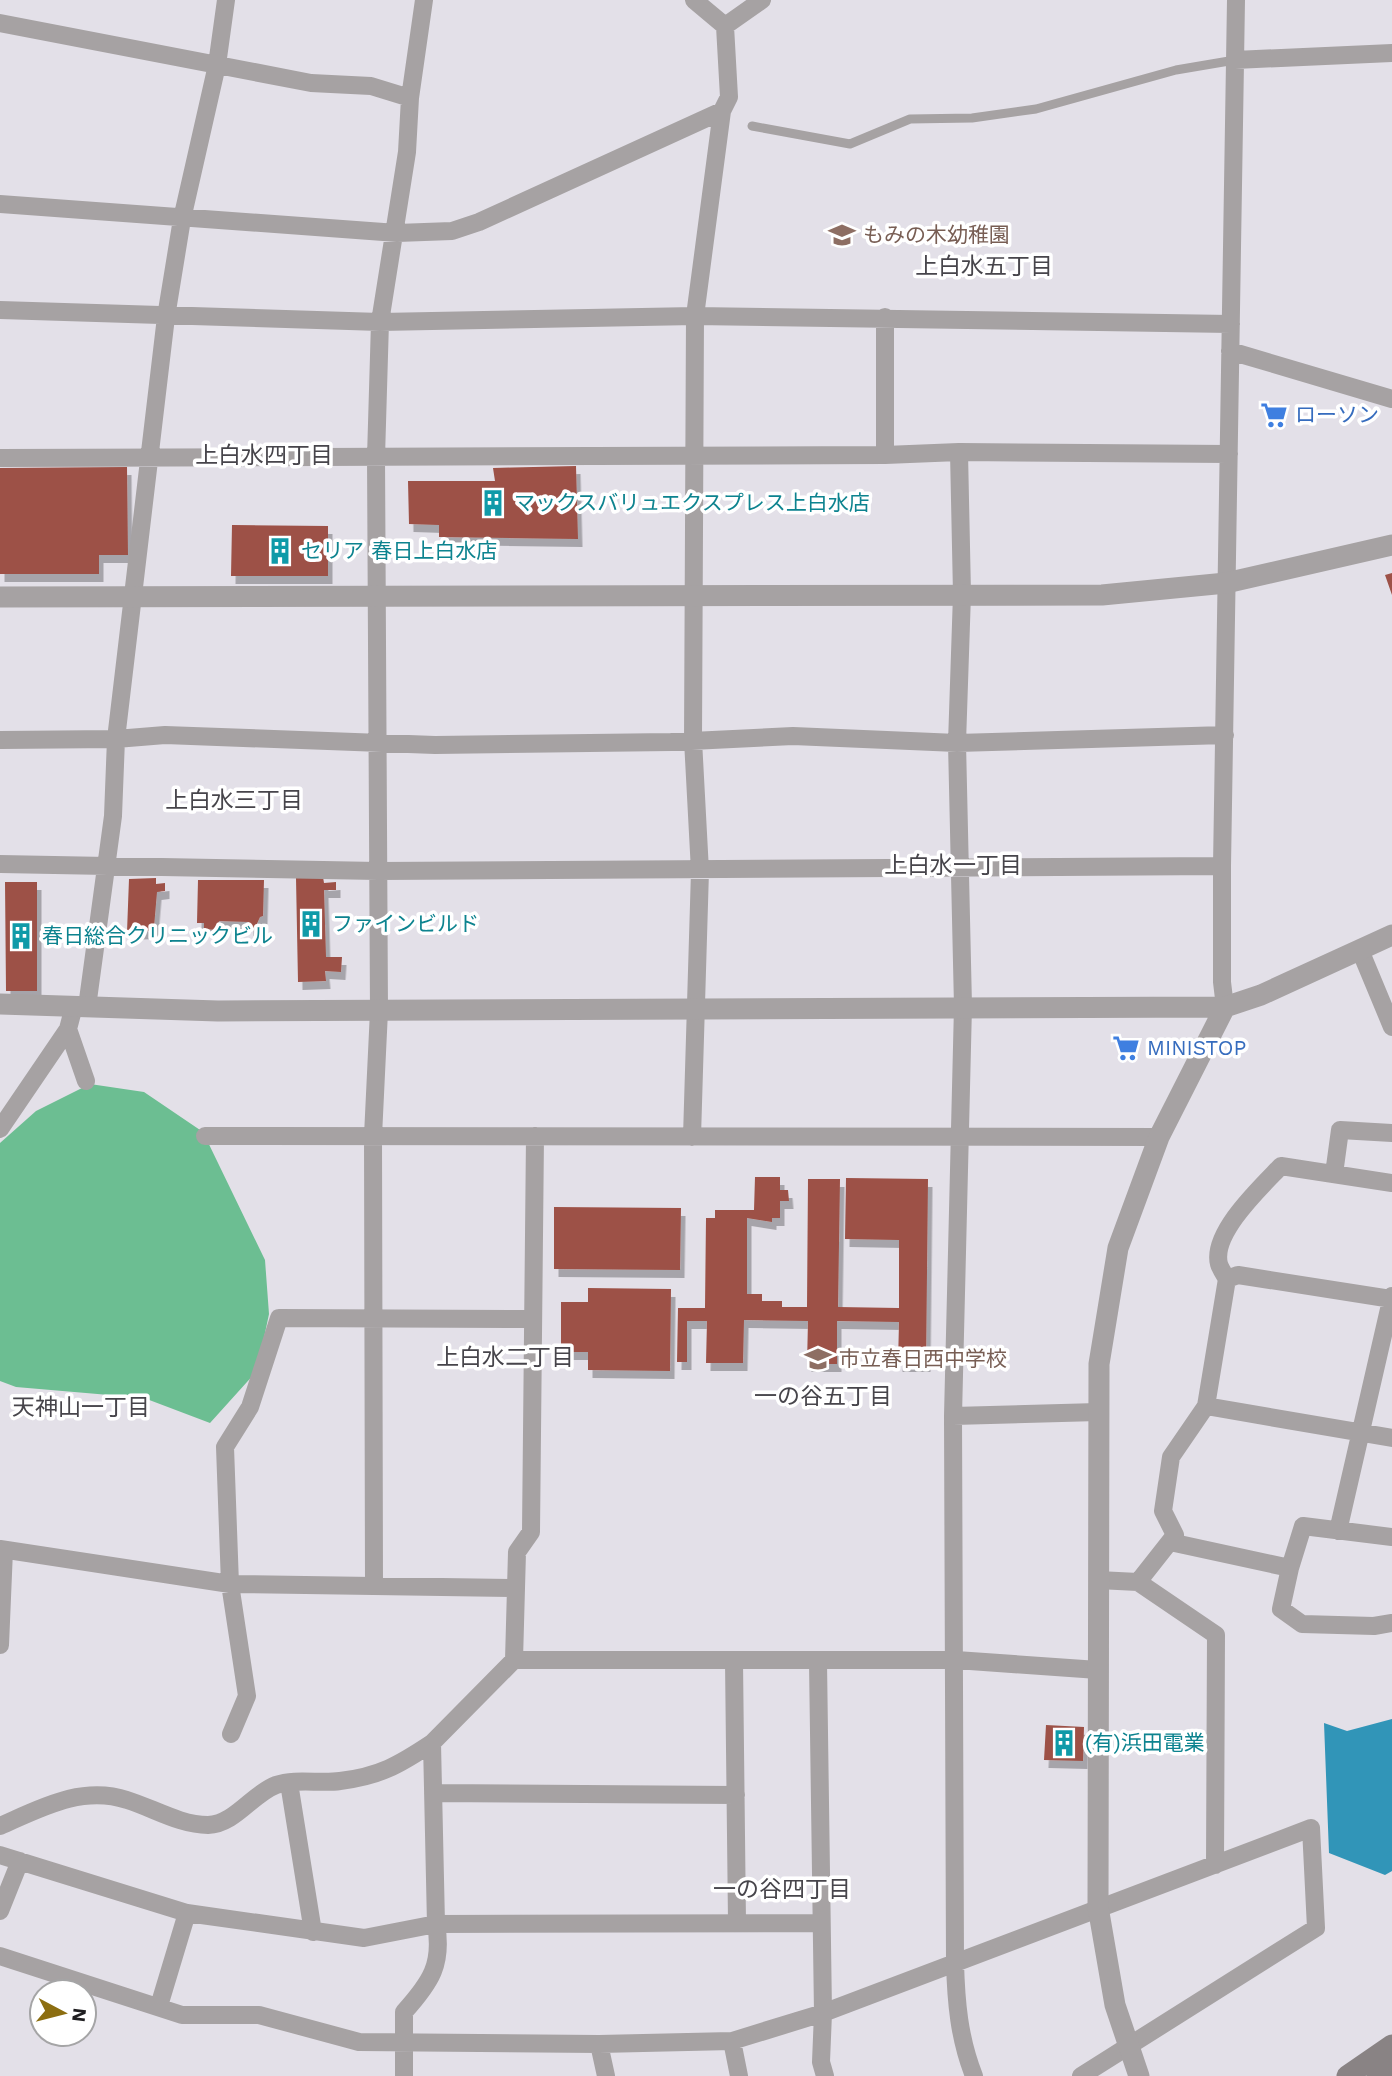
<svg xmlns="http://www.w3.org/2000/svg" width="1392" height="2076" font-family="'Work Sans','Noto Sans JP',sans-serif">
  <defs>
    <filter id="shadow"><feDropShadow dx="4.5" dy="8" stdDeviation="0" flood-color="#0004"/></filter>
  </defs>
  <rect width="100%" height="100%" fill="#e3e0e8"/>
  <path fill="#6cbe92" d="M90 1084 144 1092 203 1132 265 1260 269 1314 257 1371 210 1423 144 1398 16 1387 0 1381V1143L36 1111Z"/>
  <path fill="#3195b8" d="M1392 1719V1871L1385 1875 1329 1853 1324 1723 1347 1731Z"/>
  <path fill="#9d5146" filter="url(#shadow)" d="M576 466 578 539 439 537V525L409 524 408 481H495L493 468Z
    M127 467 128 555H99V574H0V468Z
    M232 525 328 526V576H231Z
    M1392 573V595L1385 575Z
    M323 877 324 883 336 882V890H324L326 957H342L341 972 325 971 326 981 298 982 296 878Z
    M156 878V884L165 883V891L157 892 154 927 150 931 127 932 129 879Z
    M198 880H264L263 916 260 917 255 928H249V922L219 921 217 930 204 929V923H197Z
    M5 882H37V991H6Z
    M755 1177H780V1190H788L789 1201H780V1218H772V1222L747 1218V1294H762V1301H782V1307H807L808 1179H840L838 1307 899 1308V1240L845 1239 846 1178 928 1179 926 1364H898L899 1322 837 1321V1364H807L808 1321 744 1320 743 1363H706L707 1321H687V1362H677L678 1308H705L706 1218H715V1210H754Z
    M554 1207 681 1208 680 1270 554 1269Z
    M588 1288 671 1289 670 1371 588 1370V1352H561V1302H588Z
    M1046 1725 1084 1727 1083 1761 1044 1760Z"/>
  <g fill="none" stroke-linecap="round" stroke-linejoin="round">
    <path stroke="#a6a2a3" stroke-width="9" d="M752 126 850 144 910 119 972 118 1036 109 1176 70 1235 60"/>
    <path stroke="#a6a2a3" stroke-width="18" d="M694 0 725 26
      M0 23 311 83 371 86 410 98
      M1235 60 1392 53
      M0 204 397 233 452 231 479 222 722 111 729 97 725 26 762 0
      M0 310 380 322 695 316 1231 324
      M1230 351 1392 399
      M959 452 962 594 957 743 963 1006 953 1416 955 1962C956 2002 959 2038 974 2076
      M885 455V317
      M0 458 885 455 959 452 1229 454
      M0 740 116 739 166 317 182 219 217 65 226 0
      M0 864 378 871 1222 866
      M1360 950 1392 1027
      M87 1007 113 816 116 739 165 735 435 745 671 742 793 736 957 743 1225 735
      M1225 1007 1222 982V866L1236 0
      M68 1029 86 1081
      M0 1129 68 1029 74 1006
      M205 1136 1159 1137
      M535 1136 531 1532 517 1552 514 1660H956L1098 1670
      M692 1137 700 871 693 740 695 316 722 111
      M1334 1174 1340 1130 1392 1133
      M1227 1279 1238 1275 1392 1299
      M1206 1406 1392 1438
      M953 1416 1098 1412
      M1338 1531 1392 1296
      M1170 1542 1290 1568 1303 1526 1392 1537
      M0 1549 230 1584 516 1588
      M1290 1568 1281 1609 1302 1624 1374 1626 1392 1623
      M1098 1580 1138 1582 1216 1635 1215 1865
      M1138 1582 1175 1535 1163 1511 1171 1457 1206 1406 1227 1279C1224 1274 1220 1268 1219 1264 1211 1233 1262 1186 1281 1166L1392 1183
      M374 1586 373 1136 379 1011 376 457 380 322 407 152 410 98 424 0
      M0 1645 4 1550
      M734 1661 737 1922
      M818 1662 823 2013 1311 1828 1316 1928 1081 2076
      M231 1734 247 1696 230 1584 225 1447 250 1407 279 1318 533 1319
      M289 1783 313 1932
      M433 1793 736 1795
      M0 1826C41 1808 82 1785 127 1800 153 1808 180 1825 208 1825 235 1824 252 1794 276 1785 296 1778 320 1784 340 1781 380 1776 399 1765 432 1743
      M0 1855 187 1913 364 1938 436 1924 819 1923
      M0 1911 20 1861
      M0 1956 182 2015H259L359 2042 599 2044 732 2041 823 2013 821 2062 825 2076
      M159 2006 187 1913
      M732 2041 739 2076
      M599 2044 606 2076
      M404 2076V2012C431 1982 443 1964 436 1924L432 1743 514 1660"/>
    <path stroke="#a6a2a3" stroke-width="21" d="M0 597 1102 595 1226 583 1392 545
      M0 1004 218 1011 1225 1007
      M1139 2076 1115 2005 1098 1907 1099 1364 1118 1248 1159 1137 1225 1007 1261 995 1392 935"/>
    <path stroke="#898384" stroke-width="21" d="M1347 2076 1392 2045
      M1377 2076 1392 2066"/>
  </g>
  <defs>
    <symbol id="school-bare" viewBox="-9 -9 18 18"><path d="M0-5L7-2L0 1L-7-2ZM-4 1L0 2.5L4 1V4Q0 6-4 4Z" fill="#8d6e63" stroke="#fff" stroke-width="2.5" paint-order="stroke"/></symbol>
    <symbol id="supermarket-bare" viewBox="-9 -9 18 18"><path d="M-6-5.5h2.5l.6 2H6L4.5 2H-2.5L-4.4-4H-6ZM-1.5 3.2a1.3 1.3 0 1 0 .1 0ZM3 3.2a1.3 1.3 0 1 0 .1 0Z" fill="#3f7fe0" stroke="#fff" stroke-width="2.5" paint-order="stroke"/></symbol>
    <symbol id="building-bare" viewBox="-9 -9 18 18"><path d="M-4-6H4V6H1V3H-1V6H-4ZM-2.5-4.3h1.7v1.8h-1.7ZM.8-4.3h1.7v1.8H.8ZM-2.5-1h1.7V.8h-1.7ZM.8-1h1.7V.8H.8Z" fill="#0f9aa8" stroke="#fff" stroke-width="2.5" paint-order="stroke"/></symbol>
  </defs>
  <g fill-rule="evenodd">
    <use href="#school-bare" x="823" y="216" width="38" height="38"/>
    <use href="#supermarket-bare" x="1255" y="396" width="38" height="38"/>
    <use href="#building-bare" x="474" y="484" width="38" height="38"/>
    <use href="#building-bare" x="261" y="532" width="38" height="38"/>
    <use href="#building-bare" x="292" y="905" width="38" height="38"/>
    <use href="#building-bare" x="2" y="917" width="38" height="38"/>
    <use href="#supermarket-bare" x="1107" y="1029" width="38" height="38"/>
    <use href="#school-bare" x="799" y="1340" width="38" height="38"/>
    <use href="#building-bare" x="1045" y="1724" width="38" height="38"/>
  </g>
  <g text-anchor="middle" stroke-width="7" stroke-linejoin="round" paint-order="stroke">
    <g font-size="21" fill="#785e54" stroke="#fff" text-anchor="start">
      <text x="863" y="242">もみの木幼稚園</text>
      <text x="839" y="1366">市立春日西中学校</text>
    </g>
    <g font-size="21" fill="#366cbe" stroke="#fff" text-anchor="start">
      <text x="1295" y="422">ローソン</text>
      <text x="1147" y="1055">MINISTOP</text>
    </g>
    <g font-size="21" fill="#0d838f" stroke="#fff" text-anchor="start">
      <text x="514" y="510">マックスバリュエクスプレス上白水店</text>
      <text x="301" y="558">セリア 春日上白水店</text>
      <text x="332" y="931">ファインビルド</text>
      <text x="42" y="943">春日総合クリニックビル</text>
      <text x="1085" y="1750">(有)浜田電業</text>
    </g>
    <g font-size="23" fill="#47454b" stroke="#fff">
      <text x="984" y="274">上白水五丁目</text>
      <text x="264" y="463">上白水四丁目</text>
      <text x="234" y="808">上白水三丁目</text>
      <text x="953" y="873">上白水一丁目</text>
      <text x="505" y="1365">上白水二丁目</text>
      <text x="823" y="1404">一の谷五丁目</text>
      <text x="81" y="1415">天神山一丁目</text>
      <text x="782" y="1897">一の谷四丁目</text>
    </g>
  </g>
  <g transform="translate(63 2013) rotate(97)"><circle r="33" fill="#ffffff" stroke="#a5a5a6" stroke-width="2"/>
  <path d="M0-5L12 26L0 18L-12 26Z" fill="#8c6e11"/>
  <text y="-10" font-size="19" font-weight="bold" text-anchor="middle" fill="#1f1e20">N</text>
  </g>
</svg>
